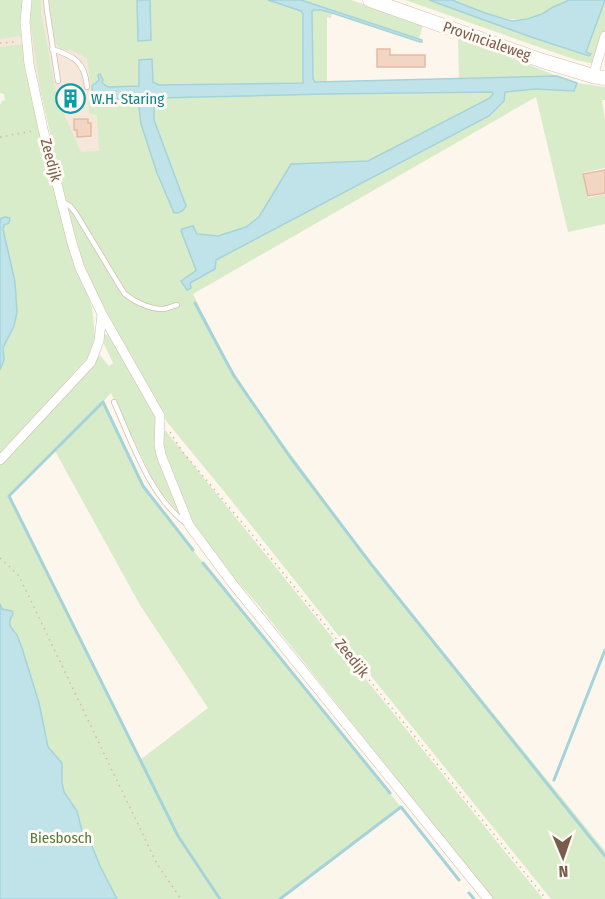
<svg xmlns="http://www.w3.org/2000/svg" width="605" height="899" font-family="'Fira Sans Condensed',sans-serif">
  <rect width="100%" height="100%" fill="#fdf6ec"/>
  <path fill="#f5e8da" d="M0 0H80L104 154 81 156 22 65H0Z"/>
  <path fill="#d8ecc9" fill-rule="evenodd" d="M0 0H23L20 31 21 36 0 39Z
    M31 0H41V12L57 98 81 152 99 151 97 115 89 114V100L138 99 141 124 174 213C179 213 184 211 186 206L154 120V104L157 98 326 94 492 92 493 94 490 98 368 161 291 164 259 217 246 227 218 236 196 234 195 228 181 231 196 270 189 283 215 269 216 260 505 92 535 89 573 91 577 83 605 87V100H602L605 120V168L582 173 588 198 605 194V224L568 232 536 97 193 294 226 360 259 411 371 563 605 851V899H551L338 635 227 495 167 422 135 368 92 287 82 262 68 210 41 94 30 21Z
    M49 0H137L138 41 151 40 150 0H268L301 11 303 14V83L159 85 153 82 152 59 139 61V86L108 88 98 78 99 80 92 86 91 89 87 58 70 50H61L55 42Z
    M301 0H351L423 25 419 39Z
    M405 0H429L531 37 586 52 605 0V31L595 64 576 60Z
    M452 0H569C563 2 557 4 552 8 547 10 544 13 539 15 508 27 481 11 452 0Z
    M314 10H321L332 13 331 18 327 17V82H315L313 79 312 11Z
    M458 38 497 52 557 76 459 78Z
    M23 44 31 94 75 261 92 307 95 337 88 357 0 455V370L4 360 3 348 14 326 17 312 15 282 4 238V225L2 218 0 221V105L2 101 5 100 4 94 0 93V47Z
    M108 334 154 412 181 516 162 493 151 476 111 393 103 402 143 486 153 501 401 807 281 899H0V465L100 355 109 366 113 363 103 342 104 335ZM55 451 140 605 208 708 140 760 9 497Z
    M165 431H166L543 899H492L259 606 203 542 194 529 163 450 162 433Z"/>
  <path fill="#bfe3e8" stroke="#a5d3da" stroke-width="1.5" d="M137 0H150L151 40 138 41Z
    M268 0H301L422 40V42H420L332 13 321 10H314L312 11 313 79 315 82 557 76 577 83 574 91 535 89 505 92 504 101 489 116 216 260 215 269 190 283 191 288 187 290 181 281 194 272 196 270 181 231 182 229 193 226 197 234 218 236 246 227 259 217 291 164 368 161 490 98 493 94 492 92 326 94 157 98 154 104V120L186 206C184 211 179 213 174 213L157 173 141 124 138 99H92V86L99 80 98 75 100 74 103 80 102 83 108 87 139 86V60L152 59 153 82 159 85 303 83V14L301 11Z
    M429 0H452L485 13 512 21 527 19 542 14 553 7 569 0H605L586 52 591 54 589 56 531 37Z
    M5 217 10 218 9 223 4 225 3 229 15 282 17 312 14 326 3 348 4 360 0 370V222L1 218Z
    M0 604 2 609 12 611 13 614 10 620V626L17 635 22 648 39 703 48 747 62 763V783L64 792 77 811 82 831 92 846 100 866 117 899H0Z"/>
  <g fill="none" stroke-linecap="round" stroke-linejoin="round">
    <path stroke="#a5d3da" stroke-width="3" d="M195 303 234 376 290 457 371 564 605 856
      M193 550 143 486 103 402 9 496 178 836 220 899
      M203 563 390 793
      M554 780 605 650
      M469 893 474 899
      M280 899 401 807 459 880"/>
  </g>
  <path fill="#f3d5c3" stroke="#e6bba3" stroke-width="1.5" d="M377 49H390V55H425V67H377Z
    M74 119H88V123H91V136L77 137V130H74Z
    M605 170V193L588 196 583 174Z"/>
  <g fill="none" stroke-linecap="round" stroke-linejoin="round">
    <defs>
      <path id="service" d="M46 0 47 10 58 81
        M52 49C74 56 85 62 87 87
        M63 202 70 206 75 212 124 293C133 301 149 309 162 309 167 309 172 306 177 305
        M114 402C132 442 150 497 187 524"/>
      <path id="minor" d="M27 0 25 22 29 64 43 129 72 243 80 268 102 314 160 416 159 444 161 455 189 525 232 583 488 899
        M593 76 605 36
        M0 460 91 362 99 341 102 314"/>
      <path id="secondary" d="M370 0 543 61 593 76 605 78"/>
    </defs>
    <use href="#service" stroke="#d1beb0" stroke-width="6"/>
    <use href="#minor" stroke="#d1beb0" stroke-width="10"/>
    <use href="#secondary" stroke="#d6c0b0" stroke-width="15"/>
    <path stroke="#d9b8a5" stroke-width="1.5" stroke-dasharray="1.5 4.5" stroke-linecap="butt" d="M0 43 17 42
      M0 137 33 131
      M170 432 182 451 250 532 546 899
      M0 558 19 576 157 864 181 899"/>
    <use href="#service" stroke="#fff" stroke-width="4.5"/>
    <use href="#minor" stroke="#fff" stroke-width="9"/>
    <use href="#secondary" stroke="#fff" stroke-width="14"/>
  </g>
  <defs>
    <symbol id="building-ring" viewBox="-11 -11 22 22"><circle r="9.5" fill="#fffaf3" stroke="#0f9aa8" stroke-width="1.5"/><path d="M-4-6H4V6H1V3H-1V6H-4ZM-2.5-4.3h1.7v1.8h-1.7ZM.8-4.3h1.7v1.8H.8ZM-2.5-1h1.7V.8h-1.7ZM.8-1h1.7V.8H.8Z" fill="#0f9aa8"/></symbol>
  </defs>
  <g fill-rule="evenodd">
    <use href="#building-ring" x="54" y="82" width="33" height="33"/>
  </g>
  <g text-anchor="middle" stroke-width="6" stroke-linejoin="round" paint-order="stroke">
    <g font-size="15" fill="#7a5c4d" stroke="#fffaf3">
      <text transform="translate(487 41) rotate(19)" y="5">Provincialeweg</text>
      <text transform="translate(51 160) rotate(75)" y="5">Zeedijk</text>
      <text transform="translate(352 658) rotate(51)" y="5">Zeedijk</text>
    </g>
    <g font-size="15" fill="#0d838f" stroke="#fffaf3" text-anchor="start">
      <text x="91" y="104">W.H. Staring</text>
    </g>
    <g font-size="15" fill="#537a41" stroke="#fffaf3">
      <text x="61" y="843">Biesbosch</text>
    </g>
  </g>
  <g transform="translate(563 857) rotate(178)" stroke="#fffaf3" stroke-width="4.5" paint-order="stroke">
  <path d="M0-4.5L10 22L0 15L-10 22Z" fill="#7a5c4d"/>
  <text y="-9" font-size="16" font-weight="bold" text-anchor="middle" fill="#7a5c4d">N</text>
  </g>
</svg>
